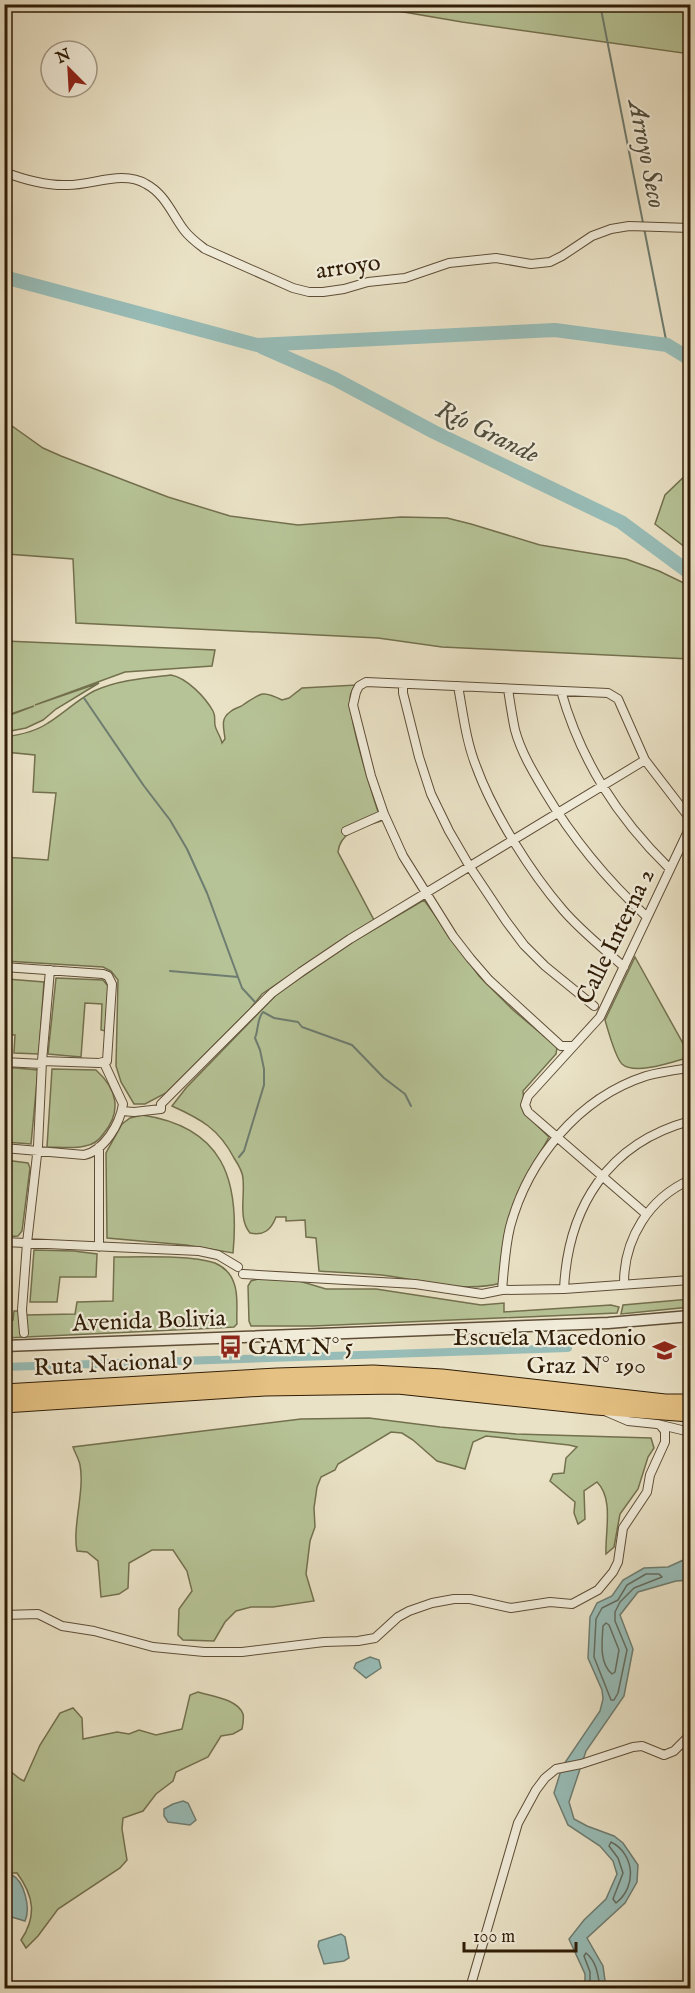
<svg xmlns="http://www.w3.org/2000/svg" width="695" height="1993" font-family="'IM FELL English',serif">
  <rect width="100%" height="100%" fill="#eae2c6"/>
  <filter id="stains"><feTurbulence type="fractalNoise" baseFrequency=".00333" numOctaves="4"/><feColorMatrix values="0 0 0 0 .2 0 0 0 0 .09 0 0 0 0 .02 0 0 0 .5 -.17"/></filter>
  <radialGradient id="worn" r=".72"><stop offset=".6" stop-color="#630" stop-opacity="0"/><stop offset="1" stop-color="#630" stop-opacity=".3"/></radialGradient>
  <path fill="#b6c396" stroke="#73704e" stroke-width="1.5" d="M397 5H690V54L462 22 398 11Z
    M5 421 43 448 61 456 168 497 230 516 298 525 401 517 447 518 471 524 540 545 626 559 659 571 690 586V659L442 647 378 638 76 623 73 559 7 554 4 508Z
    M690 471V551L655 524 665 495Z
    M5 641 215 650 212 666 125 672 35 705 99 683 56 709 43 720 26 728 5 732V717L34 706 5 716Z
    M171 675C187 678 205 697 213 711 216 717 214 720 215 725 216 731 221 737 222 743L225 739C224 728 220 719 230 712 234 708 239 708 243 705 261 693 262 690 282 700L289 698 302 688 356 685C354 688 352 690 351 693 344 710 374 799 381 821 363 827 340 831 338 852L375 922 336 944 262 994 250 1009 166 1093 145 1104H134L121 1082 116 1066 118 980 111 971 103 967 5 961 4 857 48 860 56 793 33 792 35 755 5 752V737C20 735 35 732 48 723 64 713 77 700 94 691 118 680 145 678 171 675Z
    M424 900 479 976 513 1010 557 1047 556 1054 523 1091 525 1114 549 1137 527 1176 517 1202 501 1283C464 1293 426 1281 389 1276 366 1273 342 1273 319 1271L316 1238 306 1237 305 1220 286 1221V1217H276C271 1230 264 1236 250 1233 238 1219 245 1197 243 1179 243 1172 238 1164 234 1158 219 1129 201 1119 172 1106L186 1088 276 995 349 944Z
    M635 957 690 1056V1057C675 1061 635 1076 622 1064 615 1057 608 1030 605 1020Z
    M56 978 103 980 108 986 106 1031 101 1030 102 1004 85 1003 81 1057 48 1054Z
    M7 979 44 982 39 1054 14 1053 15 1035 5 1034Z
    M4 1067 38 1070 31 1144 5 1142Z
    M52 1069 96 1070C117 1089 122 1111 104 1133 100 1139 93 1145 85 1146 73 1149 59 1147 47 1147Z
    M142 1115C223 1127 240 1179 233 1253L186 1245 107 1238 106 1153 122 1124 130 1118Z
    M5 1160 28 1163 30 1168 22 1231 18 1236 5 1237Z
    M34 1250 74 1251 97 1254 96 1277H60L57 1302H30Z
    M114 1257C141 1257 191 1255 215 1263 224 1267 231 1274 234 1283 239 1296 236 1311 237 1324L234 1327 217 1328 5 1338 4 1320H13L14 1311H20L21 1335 26 1315 75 1314 77 1302 113 1301Z
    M258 1279 296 1280 326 1289H376L481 1305 504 1303V1312L611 1305 619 1307 617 1313 313 1326H251L249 1321 248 1286 251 1281Z
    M690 1299V1307L621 1314 623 1305Z
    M369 1418 440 1427 516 1434 651 1438 654 1448 648 1457 638 1489 620 1514 614 1547 606 1554C605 1531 614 1499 597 1482L584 1491 585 1519 578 1524 574 1513 575 1502 550 1481 553 1474 564 1473 566 1458 577 1447 569 1445 486 1436 473 1442 465 1469 437 1461 413 1440 402 1433 391 1432 338 1464 335 1470 321 1477 317 1487 314 1508 315 1527 310 1541 306 1574 314 1601 273 1607H251L236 1611 225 1622 214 1641 183 1640 178 1635 179 1609 192 1591 187 1571 173 1550H152L129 1563 128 1588 119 1594 101 1597 98 1561 87 1552 77 1551C72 1528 85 1490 80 1465 79 1459 75 1453 73 1447L301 1419Z
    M198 1692C211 1696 238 1699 243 1714 244 1718 243 1724 242 1729L233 1734 221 1736 208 1757 176 1772 173 1781 156 1794 143 1811 123 1818 122 1829 127 1860 120 1868 58 1909 38 1936 26 1948 21 1940C37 1916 34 1896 17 1873H11L5 1877V1769C12 1770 16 1778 24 1781L40 1745 60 1713 73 1708 82 1718 83 1739 117 1732 129 1734 139 1730 156 1735 182 1729 190 1695Z"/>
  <path fill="#98bdb8" stroke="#6e7d71" stroke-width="1.5" d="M690 1557V1580L676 1581 638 1592 620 1615 633 1649 624 1696 586 1751 569 1802 574 1819 587 1826 614 1836 623 1843 638 1865 637 1882 625 1903 587 1938 603 1966 606 1988H585V1974L569 1939 584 1920 606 1899 617 1874 613 1861 600 1846 568 1825 554 1793 562 1767 600 1711 603 1699 602 1690 588 1658 590 1617 597 1603 612 1596 623 1580 644 1568 668 1567Z
    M370 1657 379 1660 381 1668 366 1678 354 1668 356 1663Z
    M183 1801 188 1803 196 1820 190 1825 168 1822 164 1816V1809L173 1804Z
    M12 1875C24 1881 31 1908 25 1921L5 1915 7 1903 5 1900V1880Z
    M341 1934 345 1937 349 1958 344 1961 324 1964 318 1946 319 1941Z"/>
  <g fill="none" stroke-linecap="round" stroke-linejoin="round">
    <path stroke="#646d60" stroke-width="1.5" d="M646 1574H659L662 1577 634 1588 620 1602 615 1612V1621L627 1650 618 1693 614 1700H611L594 1657 596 1619 602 1608 618 1600 627 1585Z
      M606 1623 609 1625 619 1650 615 1672 612 1674C599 1663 602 1642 603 1626Z
      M611 1842C635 1854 637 1887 616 1903L613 1899 623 1873 618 1858 609 1846Z
      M590 1988V1972L584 1956 586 1953C597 1962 598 1975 600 1988"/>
    <path stroke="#6e7d71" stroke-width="2" d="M600 4 667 345
      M84 698 144 786 170 820 187 849 207 893 242 988 255 1002
      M170 971 238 977
      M239 1157 244 1151 264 1085V1069L260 1050 255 1038C259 1029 256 1021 263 1012L274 1018 298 1022 302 1027 352 1045 384 1078 405 1094 411 1106"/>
    <path stroke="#98bdb8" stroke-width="8" d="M4 1367 568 1348"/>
    <path stroke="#98bdb8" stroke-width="14" d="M4 277 257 345 555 330 667 345 690 359
      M262 347 335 379 434 432 621 522 690 573"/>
    <defs>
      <path id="minor" d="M4 172C25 180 46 186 68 185 93 185 123 170 146 184 165 194 172 214 184 230 190 238 197 243 205 249L293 288 309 292H323L344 289 368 282 405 278 449 263 496 258 531 264 550 262 562 256 592 236 611 229 629 226 690 228
        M403 684V693L419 757 431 794 449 831 470 867 506 921 524 945 545 966 594 1006
        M458 686C463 713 466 741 476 766 493 813 531 873 563 910 581 931 603 948 624 967
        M508 689C510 702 512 716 515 730 521 752 533 772 545 792 573 839 607 880 647 917
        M561 691C581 761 617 817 669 868
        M346 831 384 814
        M4 967 103 974 108 976 112 984 107 1061 99 1063 42 1061
        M571 1046H561L489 980 470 958 453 936 403 856 384 814 371 776 353 705 356 692 359 686 366 682 608 693 618 699 645 760 688 816 690 827 600 1017 528 1096 525 1105 528 1112 646 1214
        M4 1062 42 1064
        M122 1111 134 1112 161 1109V1104L272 993 301 972 350 939 645 760
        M99 1147V1247
        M4 1148 84 1155C104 1151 120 1124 123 1104L104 1063
        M4 1242 199 1251 218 1255 238 1267
        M243 1274 415 1284 482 1294 502 1290 564 1289 690 1280
        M624 1283C624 1239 649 1198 690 1180
        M564 1289C568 1207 608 1143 690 1121
        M502 1290C504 1269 505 1248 510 1227 528 1160 578 1098 646 1076 660 1072 676 1070 690 1068
        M24 1333 22 1310 27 1243 38 1146 42 1061 50 970
        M607 1412 628 1421 657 1424 690 1432
        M4 1615 38 1614 62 1626 94 1631 153 1647 204 1652H242L324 1642 358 1641 375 1638 398 1617 409 1611 432 1603 454 1599H470L511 1608 550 1602 572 1604 598 1590 613 1572 618 1562 623 1528 647 1492 650 1475 665 1442V1431L660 1425
        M470 1988 518 1823 536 1790 545 1778 556 1769 581 1764 633 1747 642 1746 664 1755 674 1751 690 1735"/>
      <path id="tertiary" d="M4 1346 608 1323 690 1316"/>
      <path id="motorway" d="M4 1392 277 1376 373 1373 442 1377 665 1402H690
        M4 1405 265 1388 398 1386 596 1407 690 1414"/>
    </defs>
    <use href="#minor" stroke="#5e4e37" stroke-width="10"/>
    <use href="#tertiary" stroke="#5e4e37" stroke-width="13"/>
    <use href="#motorway" stroke="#301d07" stroke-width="17"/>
    <use href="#minor" stroke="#f1ecda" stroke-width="8"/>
    <use href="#tertiary" stroke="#f1ecda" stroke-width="10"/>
    <use href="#motorway" stroke="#e5c183" stroke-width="15"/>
  </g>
  <defs>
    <symbol id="bus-bare" viewBox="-9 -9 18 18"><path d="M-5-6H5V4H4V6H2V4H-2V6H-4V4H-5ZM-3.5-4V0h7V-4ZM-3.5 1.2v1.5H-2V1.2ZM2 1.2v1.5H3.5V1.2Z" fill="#8f2418" stroke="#f1ecda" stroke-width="2.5" paint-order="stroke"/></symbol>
    <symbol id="school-bare" viewBox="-9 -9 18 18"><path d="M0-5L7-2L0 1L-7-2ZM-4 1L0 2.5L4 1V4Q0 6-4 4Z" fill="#8f2418" stroke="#f1ecda" stroke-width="2.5" paint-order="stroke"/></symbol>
  </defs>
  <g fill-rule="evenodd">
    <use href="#bus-bare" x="214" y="1330" width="33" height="33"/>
    <use href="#school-bare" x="648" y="1334" width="33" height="33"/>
  </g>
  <g text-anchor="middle" stroke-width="4.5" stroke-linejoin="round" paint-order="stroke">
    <g font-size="24" fill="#301d07" stroke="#f1ecda">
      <text transform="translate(348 266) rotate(-8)" y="8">arroyo</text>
      <text transform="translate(615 936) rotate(-64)" y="8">Calle Interna 2</text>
      <text transform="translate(149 1320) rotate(-2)" y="8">Avenida Bolivia</text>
      <text transform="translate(113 1363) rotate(-3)" y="8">Ruta Nacional 9</text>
    </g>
    <g font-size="24" fill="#301d07" stroke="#f1ecda" text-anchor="end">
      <text x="646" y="1345">Escuela Macedonio<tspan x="646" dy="28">Graz N° 190</tspan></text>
      <text x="248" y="1354" text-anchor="start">GAM N° 5</text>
    </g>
    <g font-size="26" font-style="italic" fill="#4f4d3c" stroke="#f1ecda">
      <text transform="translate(648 154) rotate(79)" y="9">Arroyo Seco</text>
      <text transform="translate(488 431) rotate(26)" y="9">Río Grande</text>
    </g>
  </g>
  <rect width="695" height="1993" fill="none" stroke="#eae2c6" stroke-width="24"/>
  <rect x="6" y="6" width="683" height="1981" fill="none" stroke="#301d07" stroke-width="3"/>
  <rect x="12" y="12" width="671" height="1969" fill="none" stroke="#301d07" stroke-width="1.5"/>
  <g transform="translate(69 69) rotate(336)"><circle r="28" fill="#f1ecda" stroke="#a49986" stroke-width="1.5"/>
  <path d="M0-4.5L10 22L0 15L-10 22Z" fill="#8f2418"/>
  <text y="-9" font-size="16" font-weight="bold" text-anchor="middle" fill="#301d07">N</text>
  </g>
  <path d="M464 1942v9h112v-9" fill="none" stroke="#301d07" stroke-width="3"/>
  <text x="473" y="1942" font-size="18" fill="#301d07" stroke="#f1ecda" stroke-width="4.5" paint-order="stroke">100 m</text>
  <rect width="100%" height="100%" filter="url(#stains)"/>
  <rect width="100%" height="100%" fill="url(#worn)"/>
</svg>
